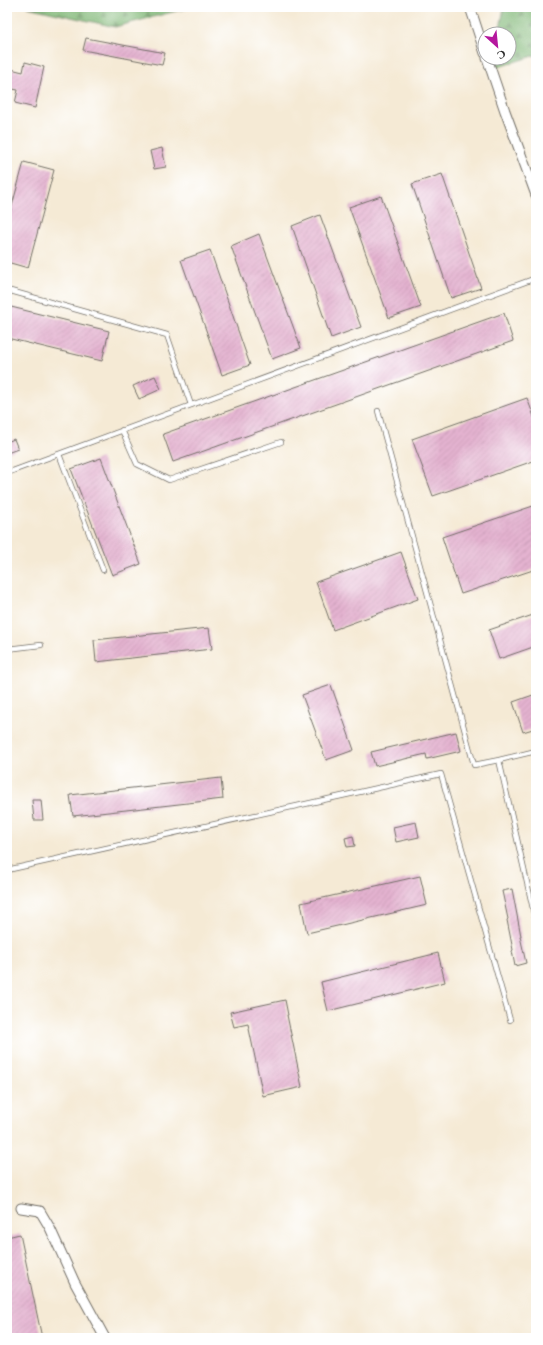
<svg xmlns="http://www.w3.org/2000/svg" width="543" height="1345" font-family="'EB Garamond',serif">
  <defs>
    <pattern id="forest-firs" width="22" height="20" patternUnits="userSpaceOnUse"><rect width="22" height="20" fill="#7db572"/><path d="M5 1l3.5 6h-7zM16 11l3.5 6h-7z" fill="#67935e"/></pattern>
    <pattern id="building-hatch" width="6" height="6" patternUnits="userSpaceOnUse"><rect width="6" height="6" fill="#e4b2d0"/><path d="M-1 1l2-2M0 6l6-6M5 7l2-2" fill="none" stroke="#c499b3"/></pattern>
  </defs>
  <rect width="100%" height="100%" fill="#fff"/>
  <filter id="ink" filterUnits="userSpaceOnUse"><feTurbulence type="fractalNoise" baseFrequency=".025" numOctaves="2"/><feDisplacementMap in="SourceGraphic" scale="8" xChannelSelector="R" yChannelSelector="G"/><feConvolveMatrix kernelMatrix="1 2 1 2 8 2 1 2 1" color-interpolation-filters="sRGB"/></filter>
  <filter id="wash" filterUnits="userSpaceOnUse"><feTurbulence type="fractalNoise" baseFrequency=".012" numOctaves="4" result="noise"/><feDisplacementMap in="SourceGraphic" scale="16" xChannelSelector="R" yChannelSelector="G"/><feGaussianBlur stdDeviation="0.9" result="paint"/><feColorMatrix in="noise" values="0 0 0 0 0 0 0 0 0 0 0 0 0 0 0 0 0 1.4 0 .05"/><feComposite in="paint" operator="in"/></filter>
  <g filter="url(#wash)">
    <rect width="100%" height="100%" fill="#f5ead5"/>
    <path fill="url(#forest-firs)" stroke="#54704e" d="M27 7H192L115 27Z
      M504 7H536V55L492 69 494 58H509V34H499Z"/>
    <g id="blocks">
      <path fill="url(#building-hatch)" d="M86 38 165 53 162 65 83 50Z
        M25 62 44 67 35 108 15 103 18 90 7 88V68L23 72Z
        M162 148 166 167 154 169 150 151Z
        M24 162 54 170 28 268 7 262V224Z
        M442 174 481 288 451 298 412 184Z
        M381 196 421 307 389 318 349 207Z
        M320 215 361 327 331 338 292 226Z
        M259 234 301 348 272 359 231 246Z
        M210 250 250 365 222 375 181 260Z
        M7 306 109 331 102 361 7 338Z
        M504 313 513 341 173 462 163 434Z
        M155 376 161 389 139 399 133 386Z
        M527 398 536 422V460L433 496 412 439Z
        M14 439 18 449 7 453V442Z
        M101 458 141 564 112 575 71 469Z
        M536 505V569L461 594 442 537Z
        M401 552 418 599 333 630 316 582Z
        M536 614V646L499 659 489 630Z
        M209 628 212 649 96 662 94 640Z
        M331 685 354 750 326 760 302 695Z
        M536 694V728L523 732 513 702Z
        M456 732 461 751 427 759 426 754 375 766 371 752Z
        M221 778 223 799 73 816 70 795Z
        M32 800H41L43 820H34Z
        M416 822 419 837 396 842 393 827Z
        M353 836 355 846 347 847 345 838Z
        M420 876 427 905 307 933 301 903Z
        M512 889 521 936H520L526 963 515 966 512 951 513 950 507 920 508 919 502 891Z
        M438 953 445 982 328 1011 321 982Z
        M285 1000 288 1015H287L302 1087 263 1096 248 1024 234 1027 230 1012Z
        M20 1234 42 1338H9L7 1326V1237Z"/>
    </g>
  </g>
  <g filter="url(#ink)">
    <use href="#blocks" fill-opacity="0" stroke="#726e66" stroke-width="1"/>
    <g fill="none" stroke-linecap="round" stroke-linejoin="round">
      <defs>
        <path id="lane" d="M7 290 167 335 191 405
          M378 411 474 765 499 760
          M122 430 137 464 169 480 281 442
          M59 454 103 570
          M7 473 536 278
          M7 649 41 645
          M536 751 499 760 536 922
          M7 870 441 774 510 1020"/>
        <path id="street" d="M470 7 485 53
          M487 58 505 111 536 195
          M21 1208 40 1211 50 1228 75 1283 105 1338"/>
      </defs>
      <use href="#lane" stroke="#726e66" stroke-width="6"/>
      <use href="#street" stroke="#726e66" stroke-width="11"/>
      <use href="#lane" stroke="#fff" stroke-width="4.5"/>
      <use href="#street" stroke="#fff" stroke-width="9"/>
    </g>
  </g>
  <rect width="543" height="1345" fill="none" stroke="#fff" stroke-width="24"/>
  <g transform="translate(497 46) rotate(153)"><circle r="19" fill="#ffffff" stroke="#aaaaaa"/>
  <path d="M0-3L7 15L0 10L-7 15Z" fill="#b5179e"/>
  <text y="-6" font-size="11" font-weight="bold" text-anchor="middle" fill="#2b2b2b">С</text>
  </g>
</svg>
